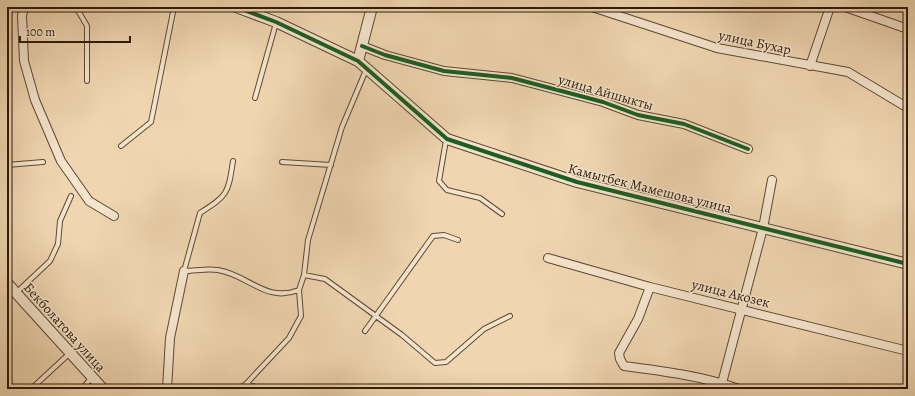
<svg xmlns="http://www.w3.org/2000/svg" width="915" height="396" font-family="Alegreya,serif">
  <rect width="100%" height="100%" fill="#efd6b1"/>
  <filter id="stains"><feTurbulence type="fractalNoise" baseFrequency=".005" numOctaves="4"/><feColorMatrix values="0 0 0 0 .2 0 0 0 0 .09 0 0 0 0 .02 0 0 0 .5 -.17"/></filter>
  <radialGradient id="worn" r=".72"><stop offset=".6" stop-color="#630" stop-opacity="0"/><stop offset="1" stop-color="#630" stop-opacity=".3"/></radialGradient>
  <g fill="none" stroke-linecap="round" stroke-linejoin="round">
    <defs>
      <path id="service" d="M76 7 87 26V81
        M255 98 276 23
        M446 140 439 181 447 190 480 198 502 214
        M121 146 151 122 174 7
        M233 161C228 194 228 195 200 213L184 271C195 271 207 268 218 270 249 275 265 303 299 290
        M282 162 331 165
        M7 165 43 162
        M304 275 325 279 402 335 435 363 446 362 484 329 510 316
        M16 293 50 261 58 244 60 221 71 196
        M365 331 433 236 444 235 458 240
        M246 384 289 338 301 316 299 290 304 275 308 240 342 127 366 70
        M31 389 70 353
        M82 389 92 377
        M239 389 246 384 262 389"/>
      <path id="minor" d="M24 7 22 16 24 61 35 100 61 161 89 201 114 216
        M592 7 717 48 848 72 908 108
        M845 7 908 29
        M362 46 385 55 444 71 512 78 603 102 638 115 684 124 748 149
        M810 66 830 7
        M548 258 650 287 908 351
        M650 287 638 319 619 353 620 359 624 366C663 371 702 376 739 389
        M722 383 763 228 772 180
        M167 389 170 338 184 271"/>
      <path id="tertiary" d="M236 7 276 22 358 61 447 139 577 182 908 264
        M358 61 372 7
        M7 283 103 389"/>
    </defs>
    <use href="#service" stroke="#5c4933" stroke-width="6"/>
    <use href="#minor" stroke="#5c4933" stroke-width="10"/>
    <use href="#tertiary" stroke="#5c4933" stroke-width="12"/>
    <use href="#service" stroke="#f5e4cc" stroke-width="4"/>
    <use href="#minor" stroke="#f5e4cc" stroke-width="8"/>
    <use href="#tertiary" stroke="#f5e4cc" stroke-width="10"/>
    <defs>
      <path id="cycleway" d="M236 7 276 22 358 61 447 139 577 182 908 264
        M362 46 385 55 444 71 512 78 603 102 638 115 684 124 748 149"/>
    </defs>
    <use href="#cycleway" stroke="#f5e4cc" stroke-width="6"/>
    <use href="#cycleway" stroke="#1b5e20" stroke-width="4"/>
  </g>
  <g text-anchor="middle" stroke-width="3" stroke-linejoin="round" paint-order="stroke">
    <g font-size="14" fill="#2b1a09" stroke="#f5e4cc">
      <text transform="translate(755 42) rotate(12)" y="5">улица Бухар</text>
      <text transform="translate(606 92) rotate(16)" y="5">улица Айшыкты</text>
      <text transform="translate(650 188) rotate(14)" y="5">Камытбек Мамешова улица</text>
      <text transform="translate(731 293) rotate(14)" y="5">улица Акозек</text>
      <text transform="translate(65 327) rotate(48)" y="5">Бекболатова улица</text>
    </g>
  </g>
  <rect width="915" height="396" fill="none" stroke="#efd6b1" stroke-width="24"/>
  <rect x="8" y="8" width="899" height="380" fill="none" stroke="#2b1a09" stroke-width="2"/>
  <rect x="12" y="12" width="891" height="372" fill="none" stroke="#2b1a09"/>
  <path d="M20 36v6h110v-6" fill="none" stroke="#2b1a09" stroke-width="2"/>
  <text x="26" y="36" font-size="12" fill="#2b1a09" stroke="#f5e4cc" stroke-width="3" paint-order="stroke">100 m</text>
  <rect width="100%" height="100%" filter="url(#stains)"/>
  <rect width="100%" height="100%" fill="url(#worn)"/>
</svg>
